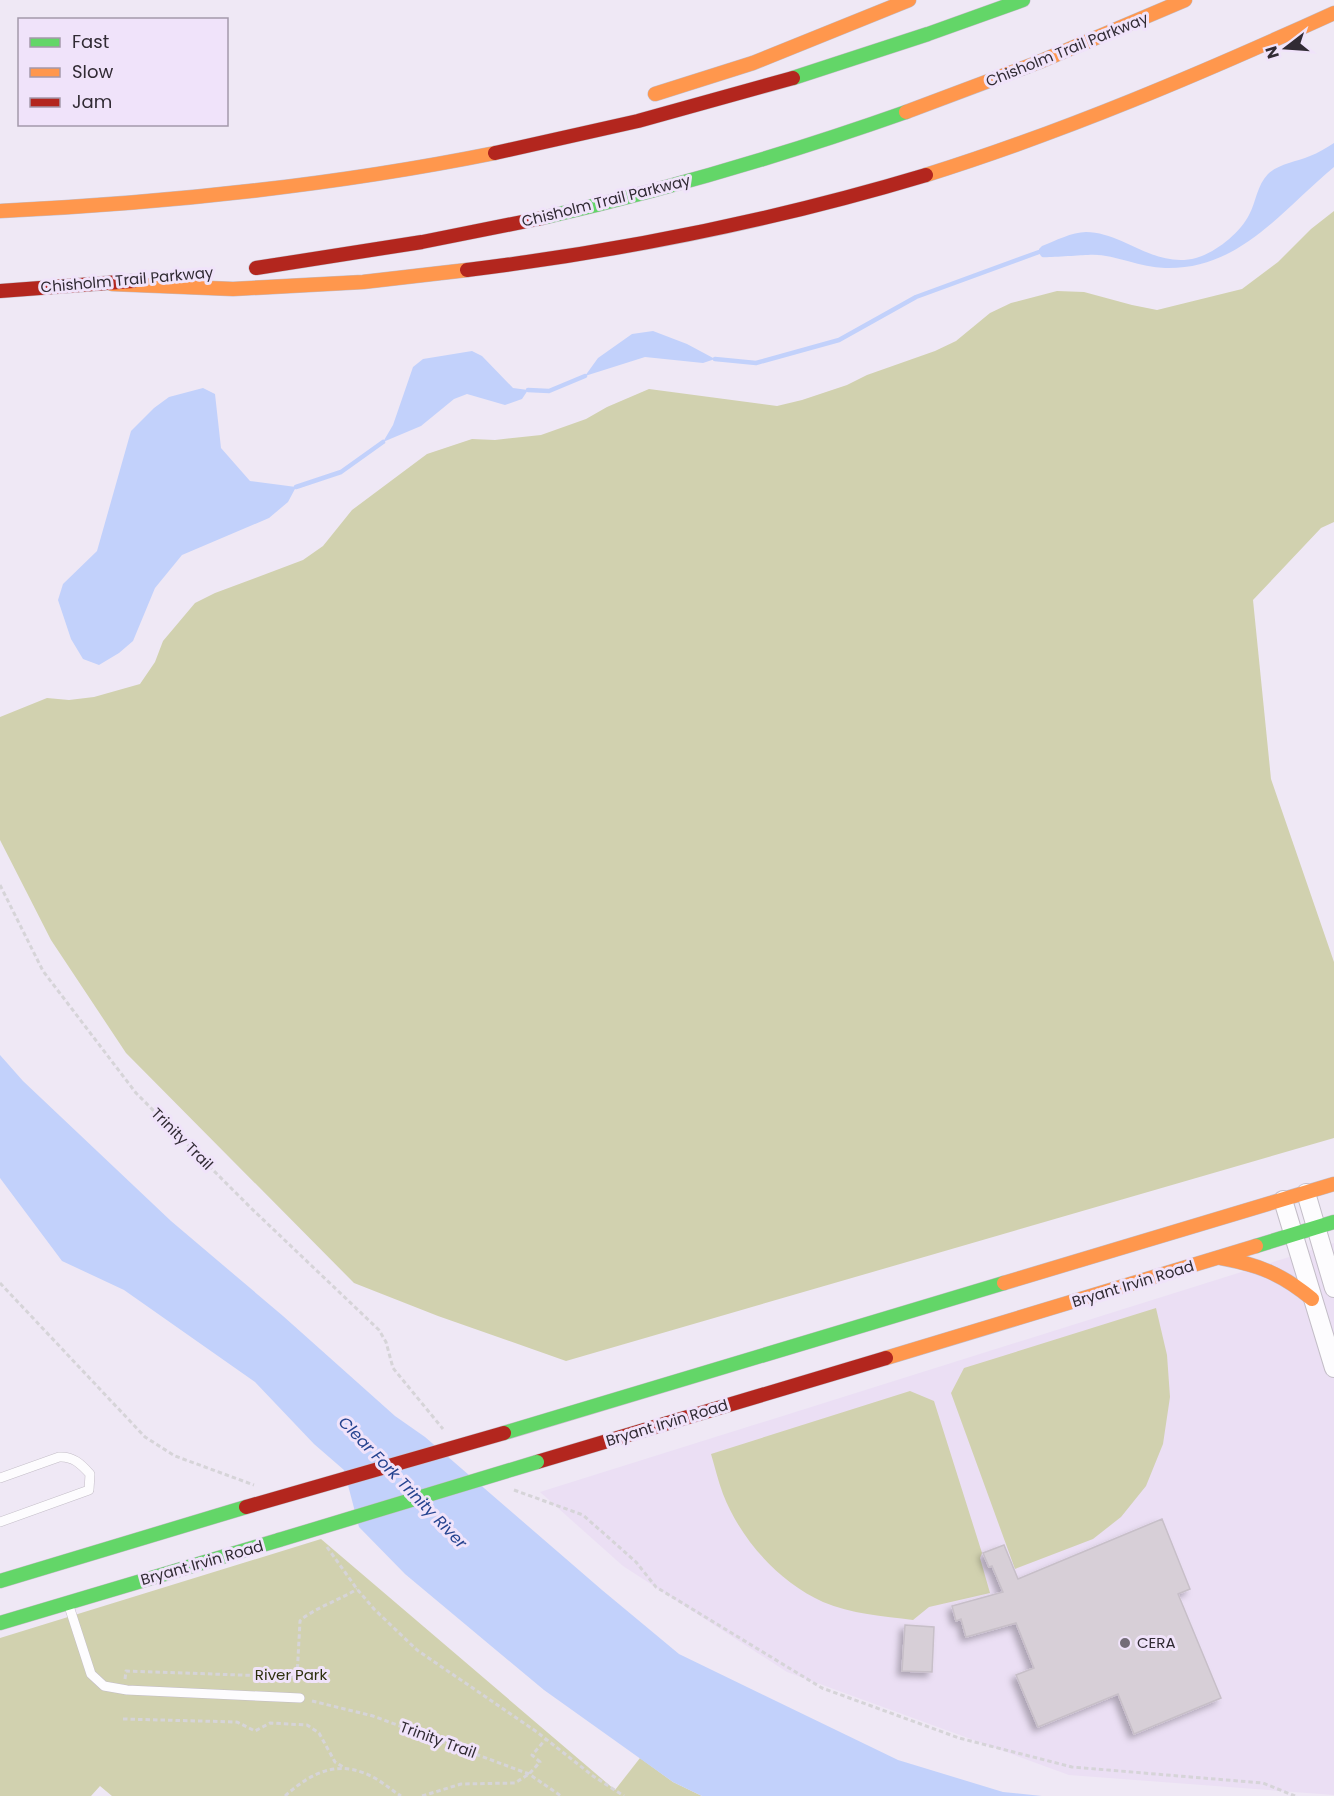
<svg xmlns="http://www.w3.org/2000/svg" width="1334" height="1796" font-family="Poppins,sans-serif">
  <defs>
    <filter id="shadow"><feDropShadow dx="-4.5" dy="4.5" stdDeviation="3" flood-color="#0004"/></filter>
  </defs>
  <rect width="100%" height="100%" fill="#efe8f5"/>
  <path fill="#ebdff4" d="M1334 1243V1795L1069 1775 787 1672 623 1566 540 1492Z"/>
  <path fill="#d1d1af" d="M1334 211V522L1321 528 1253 600 1271 779 1334 962V1138L566 1361 438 1316 354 1283 126 1053 51 940 0 840V717L47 698 69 700 94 697 140 684 155 662 163 641 195 603 215 593 303 560 323 546 352 510 427 454 472 439 495 440 541 435 586 419 607 407 649 389 777 406 802 400 847 385 867 375 935 351 956 341 990 313 1011 303 1057 291 1084 292 1132 305 1157 310 1242 289 1278 262 1311 229Z
    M1156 1308 1167 1355 1170 1397 1163 1444 1146 1486 1121 1517 1093 1539 1015 1569 951 1393 964 1368Z
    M910 1391 934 1401 982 1553 980 1558 990 1593 929 1607 913 1620C883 1616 851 1614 823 1602 778 1581 741 1540 723 1494 718 1481 715 1467 711 1454Z
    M321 1539 615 1790 640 1758 673 1782 702 1796H112L100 1786 91 1796H0V1638Z"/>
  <path fill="#c2d1fb" d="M1334 143V167C1282 210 1240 270 1165 268 1139 268 1113 253 1088 255 1082 255 1044 258 1042 257 1039 254 1039 252 1039 249L1042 246C1055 241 1072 232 1086 232 1123 232 1155 269 1196 258 1215 253 1240 233 1249 215 1256 202 1257 185 1268 174 1278 164 1296 162 1310 156 1318 153 1326 148 1334 143Z
    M653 331 687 344 715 359 703 363 645 357 585 376 598 358 632 334Z
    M472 351 482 356 513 388 528 390 522 399 505 405 467 394 454 399 421 426 383 442 393 425 413 367 423 359Z
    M203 388 215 394 221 448 250 481 296 487 288 502 269 518 182 555 155 588 133 641 119 653 99 665 83 659 71 639 58 600 63 584 97 551 131 431 154 408 169 397Z
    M0 1055 23 1081 171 1221 283 1316 395 1416 425 1437 602 1590 679 1654 898 1760 1003 1792 1042 1796H702L673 1782 544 1690 405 1574 359 1527 344 1470 314 1444 255 1382 124 1290 62 1261 0 1178Z"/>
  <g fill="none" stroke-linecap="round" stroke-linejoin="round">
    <path stroke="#c2d1fb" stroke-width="4.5" d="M715 359 756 363 839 340 916 297 1039 252
      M528 390 549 391 585 376
      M296 487 341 472 383 442"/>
  </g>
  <path fill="#d7cfd7" stroke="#c7bfc8" stroke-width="1.5" filter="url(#shadow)" d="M1162 1519 1190 1589 1178 1594 1221 1698 1134 1734 1118 1694 1038 1727 1016 1675 1034 1668 1016 1623 966 1637 961 1619 956 1621 952 1606 1003 1592 992 1566 989 1567 983 1553 1004 1545 1018 1579Z
    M905 1625 934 1627 932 1672 902 1671Z"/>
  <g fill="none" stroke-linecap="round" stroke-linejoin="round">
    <defs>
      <path id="lane" d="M0 1478 59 1457C73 1456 81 1464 90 1474L89 1490 0 1522
        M68 1603 91 1674 104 1686 127 1690 300 1698"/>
      <path id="street" d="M1306 1193 1334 1288
        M1283 1200 1334 1368"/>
      <path id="fast" d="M793 78 928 34 1023 0
        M542 218C665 190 787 154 906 112
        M1256 1246 1334 1222
        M504 1433 1004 1283
        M0 1581 246 1507
        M0 1623 279 1540"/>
      <path id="slow" d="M655 94 753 63 909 0
        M906 112 1039 62 1185 0
        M926 175C1066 131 1200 74 1334 13
        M0 211C167 203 331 186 495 153
        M112 284 233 289 363 282 467 270
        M1221 1258C1259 1265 1282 1274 1312 1299
        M1004 1283 1334 1184
        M886 1358 1256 1246"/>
      <path id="jam" d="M495 153 638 121 793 78
        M256 268 422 242 542 218
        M467 270C622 251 776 220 926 175
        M0 291 133 281
        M537 1462 886 1358"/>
    </defs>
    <use href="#lane" stroke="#c3bdc7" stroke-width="10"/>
    <use href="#street" stroke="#c3bdc7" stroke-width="20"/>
    <use href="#fast" stroke="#c3bdc7" stroke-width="15"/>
    <use href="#slow" stroke="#c3bdc7" stroke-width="15"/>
    <use href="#jam" stroke="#c3bdc7" stroke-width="15"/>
    <path stroke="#d6d4d8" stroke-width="3" stroke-dasharray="4.5 3" stroke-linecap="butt" d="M0 885 43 971 136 1093 251 1208 379 1330 386 1342 393 1368 443 1429
      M0 1283 145 1437 175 1456 254 1485
      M514 1490 583 1515 636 1562 656 1587 822 1688 959 1738 1072 1767 1263 1783 1295 1796
      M327 1547 357 1589 374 1609 417 1650 537 1732 593 1776 624 1796
      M125 1679 126 1671 297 1677 300 1621C310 1610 342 1599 357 1589
      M312 1701 373 1716 529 1774 561 1796
      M123 1719 237 1722 255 1731 270 1723 307 1725 319 1733 335 1762 345 1768
      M285 1796C314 1770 342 1758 378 1780 386 1785 393 1791 401 1796
      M422 1796 461 1784 515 1783 529 1774 540 1762 532 1755 546 1739"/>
    <use href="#lane" stroke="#fdfcfe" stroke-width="9"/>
    <use href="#street" stroke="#fdfcfe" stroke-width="18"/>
    <use href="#fast" stroke="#63d668" stroke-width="14"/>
    <use href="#slow" stroke="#ff974d" stroke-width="14"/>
    <use href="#jam" stroke="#b3261e" stroke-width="14"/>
    <defs>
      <path id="fast-bridge" d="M279 1540 537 1462"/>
      <path id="jam-bridge" d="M246 1507 504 1433"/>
    </defs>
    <use href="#fast-bridge" stroke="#c3bdc7" stroke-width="15" stroke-linecap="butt"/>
    <use href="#jam-bridge" stroke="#c3bdc7" stroke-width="15" stroke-linecap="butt"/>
    <use href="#fast-bridge" stroke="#63d668" stroke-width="14"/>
    <use href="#jam-bridge" stroke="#b3261e" stroke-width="14"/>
  </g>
  <circle fill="#746d78" stroke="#f0e3fa" stroke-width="2" cx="1125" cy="1643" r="6"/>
  <g text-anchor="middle" stroke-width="6" stroke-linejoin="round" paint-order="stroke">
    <g font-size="15" fill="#312b34" stroke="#f0e3fa">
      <text transform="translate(1067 50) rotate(-22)" y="5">Chisholm Trail Parkway</text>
      <text transform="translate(606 201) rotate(-14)" y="5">Chisholm Trail Parkway</text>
      <text transform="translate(127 280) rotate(-5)" y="5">Chisholm Trail Parkway</text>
      <text transform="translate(182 1139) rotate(45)" y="5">Trinity Trail</text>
      <text transform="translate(1133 1284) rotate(-17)" y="5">Bryant Irvin Road</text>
      <text transform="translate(667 1423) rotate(-17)" y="5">Bryant Irvin Road</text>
      <text transform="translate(202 1563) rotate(-16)" y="5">Bryant Irvin Road</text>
      <text transform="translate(438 1740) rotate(20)" y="5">Trinity Trail</text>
    </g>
    <g font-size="15" fill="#312b34" stroke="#f0e3fa" text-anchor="start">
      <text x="1137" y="1648">CERA</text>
    </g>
    <g font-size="15" fill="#2d2f0d" stroke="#f0e3fa">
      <text x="291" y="1680">River Park</text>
    </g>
    <g font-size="16" font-style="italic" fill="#25438f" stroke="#f0e3fa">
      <text transform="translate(403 1482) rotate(46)" y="6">Clear Fork Trinity River</text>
    </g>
  </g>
  <rect x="18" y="18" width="210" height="108" fill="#f0e3fa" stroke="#a499ab" stroke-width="1.5"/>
  <rect x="30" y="38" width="30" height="9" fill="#63d668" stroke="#a499ab" stroke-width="1.5"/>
  <text x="72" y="48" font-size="18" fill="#312b34">Fast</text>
  <rect x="30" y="68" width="30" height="9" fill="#ff974d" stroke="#a499ab" stroke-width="1.5"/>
  <text x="72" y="78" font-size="18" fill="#312b34">Slow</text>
  <rect x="30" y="98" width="30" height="9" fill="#b3261e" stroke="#a499ab" stroke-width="1.5"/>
  <text x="72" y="108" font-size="18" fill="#312b34">Jam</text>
  <g transform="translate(1286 48) rotate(253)" stroke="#f0e3fa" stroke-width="4.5" paint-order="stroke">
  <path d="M0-4.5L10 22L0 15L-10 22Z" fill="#312b34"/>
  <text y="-9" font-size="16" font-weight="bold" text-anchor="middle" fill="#312b34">N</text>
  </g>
</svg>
